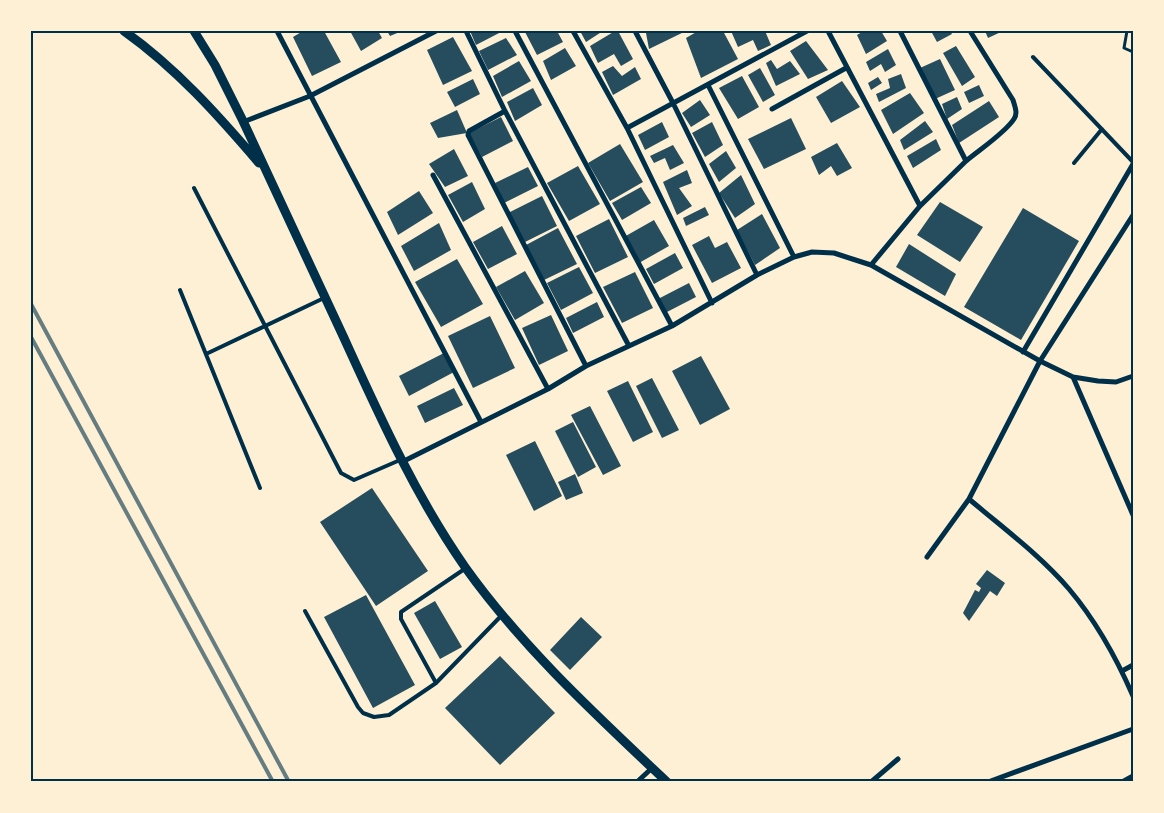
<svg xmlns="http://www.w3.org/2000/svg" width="1164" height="813" font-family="'Alegreya Sans',sans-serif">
  <rect width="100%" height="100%" fill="#fdf0d5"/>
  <path fill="#264d5e" d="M303 31H324L341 62 312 76 293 37Z
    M350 31H378L382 38 361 51Z
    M387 31H402L390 36Z
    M470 31H503L476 45Z
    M557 31 563 42 537 55 525 32Z
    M580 31H603L586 42Z
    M615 31H618L633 59 621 66 614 54 598 63 590 46Z
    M648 31H686L649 49 646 33Z
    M698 31H723L738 59 701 78 686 38Z
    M731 31H765L771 45 758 51 753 40 738 47Z
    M864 31H881L887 41 866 54 857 35Z
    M931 31H950L952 34 937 42Z
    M985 31H1003L988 38Z
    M453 37 472 71 443 85 427 50Z
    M506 38 517 55 488 70 479 51Z
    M806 41 828 70 808 79 790 51Z
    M956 46 975 77 962 86 943 53Z
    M565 48 576 66 551 80 543 61Z
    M888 49 896 65 885 72 881 64 870 71 866 62Z
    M940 59 955 90 935 99 920 68Z
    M771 60 777 69 790 61 800 74 776 86 766 63Z
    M519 61 531 81 502 97 493 76Z
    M613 66 622 76 635 67 641 79 613 95 602 72Z
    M760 68 775 95 763 102 748 75Z
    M901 74 906 88 879 102 876 94 890 88 888 79Z
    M742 76 759 107 738 119 719 88Z
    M878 77 882 83 871 90 868 83Z
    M473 79 480 94 455 107 447 92Z
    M842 81 860 107 831 123 816 97Z
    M979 85 984 96 969 103 964 92Z
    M533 88 542 105 515 121 507 102Z
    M910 93 924 113 893 134 881 110Z
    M957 97 962 109 947 119 942 104Z
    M700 100 710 115 691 127 682 113Z
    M989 101 999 117 959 143 952 125Z
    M457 110 467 133 438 138 430 123Z
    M501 117 513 141 482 157 469 133Z
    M791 118 806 149 764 169 748 139Z
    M925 121 933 132 904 150 900 140Z
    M662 122 669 137 645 150 638 135Z
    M712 122 723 145 705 157 692 133Z
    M936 139 941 150 913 168 907 156Z
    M837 143 852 168 837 176 831 166 819 175 811 157Z
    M620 144 643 182 610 201 588 163Z
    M673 145 684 163 670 170 665 158 654 163 650 156Z
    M454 149 468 176 445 187 429 164Z
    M726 151 736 168 719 182 709 164Z
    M578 166 600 204 569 221 547 183Z
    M528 167 538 186 504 203 495 183Z
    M687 170 692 183 679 188 692 206 677 215 663 182Z
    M741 175 755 204 735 218 719 193Z
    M472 182 485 209 463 222 448 195Z
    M641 187 651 203 622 220 612 203Z
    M419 191 433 213 398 235 387 212Z
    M542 196 557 226 525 242 508 213Z
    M940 202 983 227 960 262 917 235Z
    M705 207 709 215 686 226 683 218Z
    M1023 208 1079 241 1021 340 964 307Z
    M762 214 780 248 755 265 737 230Z
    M609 219 628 257 595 273 576 236Z
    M654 220 669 246 639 263 624 237Z
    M439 223 451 250 414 271 401 246Z
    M502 226 517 254 488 269 473 242Z
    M558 228 577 264 544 280 526 245Z
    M709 236 715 248 727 242 741 268 712 283 692 245Z
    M909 244 956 274 945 296 896 267Z
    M675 253 683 268 654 284 646 269Z
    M457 259 483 304 441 327 415 282Z
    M579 267 593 293 561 310 547 283Z
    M525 271 544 303 515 320 496 287Z
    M635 272 653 308 622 323 603 287Z
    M689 283 696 297 665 313 658 299Z
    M597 302 604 317 573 333 566 318Z
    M551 315 568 351 539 365 522 328Z
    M490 316 515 368 473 388 448 336Z
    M444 353 454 372 409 396 399 376Z
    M701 356 730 409 700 425 672 371Z
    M652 378 679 430 662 438 636 386Z
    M628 381 653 432 633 442 607 391Z
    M454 388 463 405 425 423 417 406Z
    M590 406 621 466 603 475 571 415Z
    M573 422 596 467 578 477 555 431Z
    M535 441 562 496 534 511 506 455Z
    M575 474 583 493 566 500 558 482Z
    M372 488 428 571 376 606 320 522Z
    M987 570 1005 583 997 596 990 591 969 621 963 613 975 590 979 592 981 588 976 584Z
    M366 595 415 685 373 708 324 617Z
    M435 601 462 647 440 659 414 613Z
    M581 617 602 637 570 670 550 650Z
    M500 656 555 713 500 765 445 708Z"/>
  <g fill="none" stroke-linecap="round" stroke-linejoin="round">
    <path stroke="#003049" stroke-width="3" d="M1127 31 1124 48 1133 52"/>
    <path stroke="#003049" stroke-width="4" d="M1033 57 1133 162
      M1074 163 1102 129
      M194 188 341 473 354 480 400 460
      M180 290 260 488
      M206 354 324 298
      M305 611 358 707 363 713 374 717 389 715 436 683 501 616
      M436 683 401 619V612L466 568"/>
    <path stroke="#003049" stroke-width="5" d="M277 31 481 422
      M466 31 505 111 629 346
      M515 31 672 326
      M573 31 627 128 712 303
      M635 31 673 103 757 275
      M828 31 920 206
      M708 85 794 257
      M772 109 846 68
      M505 111 469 131 468 135 586 366
      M243 122 310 96 436 31
      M627 128 807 31
      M966 161C979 150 1005 133 1014 119 1018 113 1015 107 1013 100L970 31
      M433 175 548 389
      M871 265 920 206 966 161 900 31
      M1023 352 1133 164
      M1073 377 1133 515
      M402 462 548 389 586 366 672 326 757 275 794 257 812 252 834 253 871 265 1040 361 1073 377 1098 381 1116 382 1133 376
      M969 499C1003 528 1040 555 1069 589 1096 621 1116 657 1133 696
      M927 557 969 499 1040 361 1133 215
      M1122 671 1133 665
      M637 782 652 768
      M871 782 898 759
      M988 782 1133 729
      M1122 782 1133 776"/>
    <path stroke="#003049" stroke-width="9" d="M124 31C176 68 218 115 259 163
      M194 31 215 65 243 121C276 193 310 265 344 338 380 417 415 495 465 567 522 647 595 714 667 782"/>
    <path stroke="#657d81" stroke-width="4" d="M31 304 289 782
      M31 337 273 782"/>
  </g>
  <rect width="1164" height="813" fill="none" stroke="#fdf0d5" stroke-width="65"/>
  <rect x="32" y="32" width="1100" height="748" fill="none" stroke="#003049" stroke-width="2"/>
</svg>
